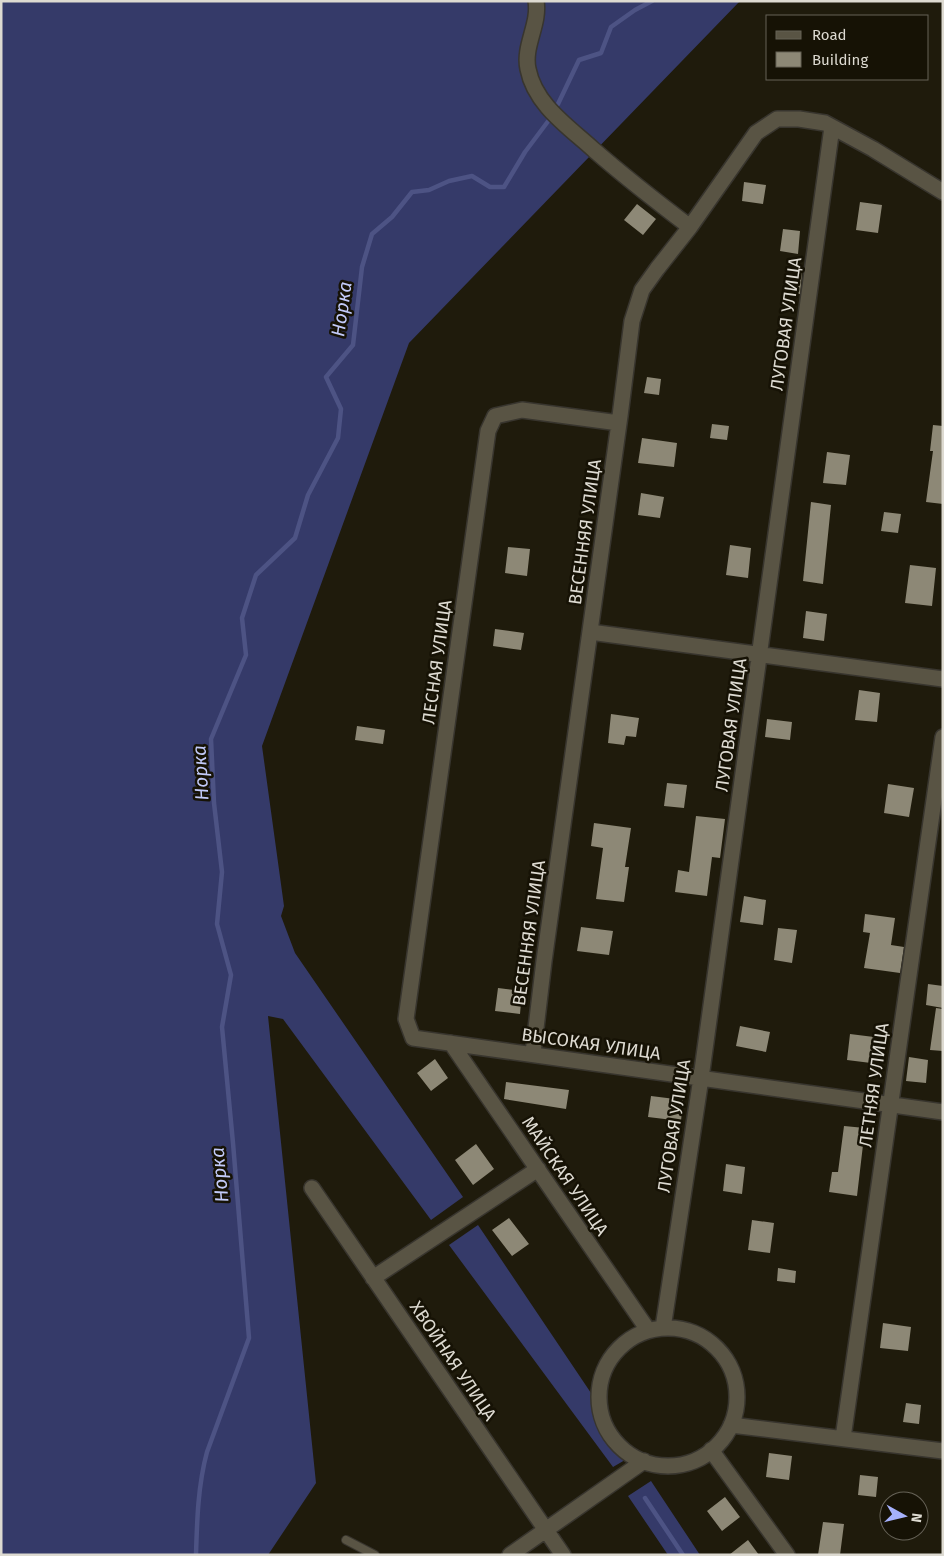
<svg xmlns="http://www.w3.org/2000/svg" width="944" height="1556" font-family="'Fira Sans',sans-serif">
  <rect width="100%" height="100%" fill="#1f1b0c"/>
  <path fill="#353a69" d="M1 1H740L409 343 262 746 284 906 281 916 295 953 463 1197 431 1220 283 1019 268 1016 316 1483 268 1555H1Z
    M478 1225 591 1393 597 1421 609 1443 625 1460 613 1467 449 1245Z
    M651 1481 700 1555H668L628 1496Z"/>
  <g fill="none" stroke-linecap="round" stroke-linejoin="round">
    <path stroke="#4d5384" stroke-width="4.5" d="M558 104 579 60 601 53 611 27 635 10 652 1
      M645 1498 683 1555
      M196 1555C197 1520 198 1485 207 1452L249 1338 233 1143 222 1027 231 975 217 924 222 872 214 803 211 739 246 655 242 618 256 575 295 538 308 495 338 438 341 409 326 377 353 345 362 267 372 234 392 217 412 192 429 190 449 181 472 176 490 187H504L525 152 549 120"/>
  </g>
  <path fill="#8d8876" d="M744 182 766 185 763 204 742 201Z
    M860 202 882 205 878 233 856 230Z
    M637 204 656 219 643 235 624 220Z
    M783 229 800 231 798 254 780 251Z
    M787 271 802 273 800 294 784 292Z
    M647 377 661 379 659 395 644 393Z
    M712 424 729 426 727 440 710 438Z
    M933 425 943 426V504L926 502 933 451H930Z
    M642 438 677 443 674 467 638 463Z
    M827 452 850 455 846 485 823 483Z
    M641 493 664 497 660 518 638 515Z
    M811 502 831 505 823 584 803 581Z
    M884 512 901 514 898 533 881 531Z
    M730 545 751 548 748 578 726 575Z
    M508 547 530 549 527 576 505 573Z
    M910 565 936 568 932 606 905 603Z
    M806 611 827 614 824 641 803 638Z
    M495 629 524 633 521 650 493 646Z
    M859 690 880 693 877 722 855 720Z
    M611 714 639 718 636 737 626 736 624 745 608 743Z
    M767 719 792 722 790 740 765 737Z
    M357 726 385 730 383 744 355 740Z
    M667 783 687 785 684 808 664 806Z
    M888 784 914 788 909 817 884 813Z
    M696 816 725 819 720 858 712 857 707 896 675 892 678 870 689 872Z
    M594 823 631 828 625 867H629L624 902 596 899 603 848 591 846Z
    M744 896 766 900 763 925 740 922Z
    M865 914 895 918 891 945 904 947 900 973 864 968 870 933 863 932Z
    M581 927 613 931 609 955 577 951Z
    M778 928 797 930 792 963 774 960Z
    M928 984 943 986V1008L926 1005Z
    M498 988 522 991 520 1014 495 1011Z
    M936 1008 943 1009V1051L930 1050Z
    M740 1026 770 1032 766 1052 736 1046Z
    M850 1034 874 1037 871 1063 847 1060Z
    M909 1057 928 1060 926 1083 906 1081Z
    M435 1059 448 1078 431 1091 417 1073Z
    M506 1082 569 1090 566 1109 504 1099Z
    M651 1096 683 1100 681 1121 648 1117Z
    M844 1126 865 1128 857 1196 829 1192 832 1172H838Z
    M476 1144 494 1169 473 1185 455 1160Z
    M726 1164 745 1167 742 1194 723 1191Z
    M509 1218 529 1244 512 1256 492 1230Z
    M752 1220 774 1223 770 1253 748 1250Z
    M778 1268 796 1271 795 1283 777 1281Z
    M883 1323 911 1327 908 1351 880 1348Z
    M906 1403 921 1405 919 1424 903 1422Z
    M769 1453 792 1456 789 1480 766 1477Z
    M860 1475 878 1477 876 1497 858 1495Z
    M725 1497 740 1517 722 1531 707 1511Z
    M823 1522 844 1524 840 1555H818Z
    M748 1540 759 1555H729Z"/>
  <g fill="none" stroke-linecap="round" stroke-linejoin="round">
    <defs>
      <path id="lane" d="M346 1540 375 1555"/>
      <path id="street" d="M536 1C540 24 523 46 528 69 535 105 569 127 594 150 625 177 657 202 690 227
        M619 423 522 410 495 416 488 431 406 1019 413 1038 943 1112
        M590 632 943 679
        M451 1043 648 1330
        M533 1053 544 961 620 416 632 321 642 290 657 269 690 227 756 133 777 119H799L825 123 873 149 943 192
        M312 1188 563 1555
        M373 1278 538 1169
        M663 1328 701 1078 832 127
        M599 1397a69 69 0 1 1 138 0a69 69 0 1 1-138 0Z
        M731 1425 943 1451
        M843 1438 943 737
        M711 1450 787 1555
        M510 1555 644 1461"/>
    </defs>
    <use href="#lane" stroke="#38352e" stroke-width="10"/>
    <use href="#street" stroke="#38352e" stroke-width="18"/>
    <use href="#lane" stroke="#595444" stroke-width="8"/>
    <use href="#street" stroke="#595444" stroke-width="15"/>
  </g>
  <g text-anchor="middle" stroke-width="5" stroke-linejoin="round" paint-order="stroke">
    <g font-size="18" fill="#dddad1" stroke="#161205">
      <text transform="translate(786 324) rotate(-82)" y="6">ЛУГОВАЯ УЛИЦА</text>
      <text transform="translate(585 532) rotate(-82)" y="6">ВЕСЕННЯЯ УЛИЦА</text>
      <text transform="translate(437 662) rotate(-82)" y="6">ЛЕСНАЯ УЛИЦА</text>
      <text transform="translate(731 725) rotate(-82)" y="6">ЛУГОВАЯ УЛИЦА</text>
      <text transform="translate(529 933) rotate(-82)" y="6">ВЕСЕННЯЯ УЛИЦА</text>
      <text transform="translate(591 1044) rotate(8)" y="6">ВЫСОКАЯ УЛИЦА</text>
      <text transform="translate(874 1085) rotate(-82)" y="6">ЛЕТНЯЯ УЛИЦА</text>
      <text transform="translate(674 1126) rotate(-81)" y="6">ЛУГОВАЯ УЛИЦА</text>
      <text transform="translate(565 1176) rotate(56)" y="6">МАЙСКАЯ УЛИЦА</text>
      <text transform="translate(453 1361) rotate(56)" y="6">ХВОЙНАЯ УЛИЦА</text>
    </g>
    <g font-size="19" font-style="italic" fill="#c2caf9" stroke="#161205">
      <text transform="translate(341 309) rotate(-82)" y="7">Норка</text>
      <text transform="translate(200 773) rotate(-93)" y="7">Норка</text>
      <text transform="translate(219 1175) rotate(-95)" y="7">Норка</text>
    </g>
  </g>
  <rect width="944" height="1556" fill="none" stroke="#dddad1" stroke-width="5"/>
  <rect x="766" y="15" width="162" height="65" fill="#161205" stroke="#666257"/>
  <rect x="776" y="31" width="25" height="8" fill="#595444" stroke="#666257"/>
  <text x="812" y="40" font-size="15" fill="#dddad1">Road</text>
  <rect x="776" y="52" width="25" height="15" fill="#8d8876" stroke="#666257"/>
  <text x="812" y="65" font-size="15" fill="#dddad1">Building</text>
  <g transform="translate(904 1516) rotate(98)"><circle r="24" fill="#161205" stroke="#666257"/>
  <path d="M0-4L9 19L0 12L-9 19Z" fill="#a6b1fc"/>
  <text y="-8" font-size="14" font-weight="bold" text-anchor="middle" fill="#dddad1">N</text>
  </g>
</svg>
